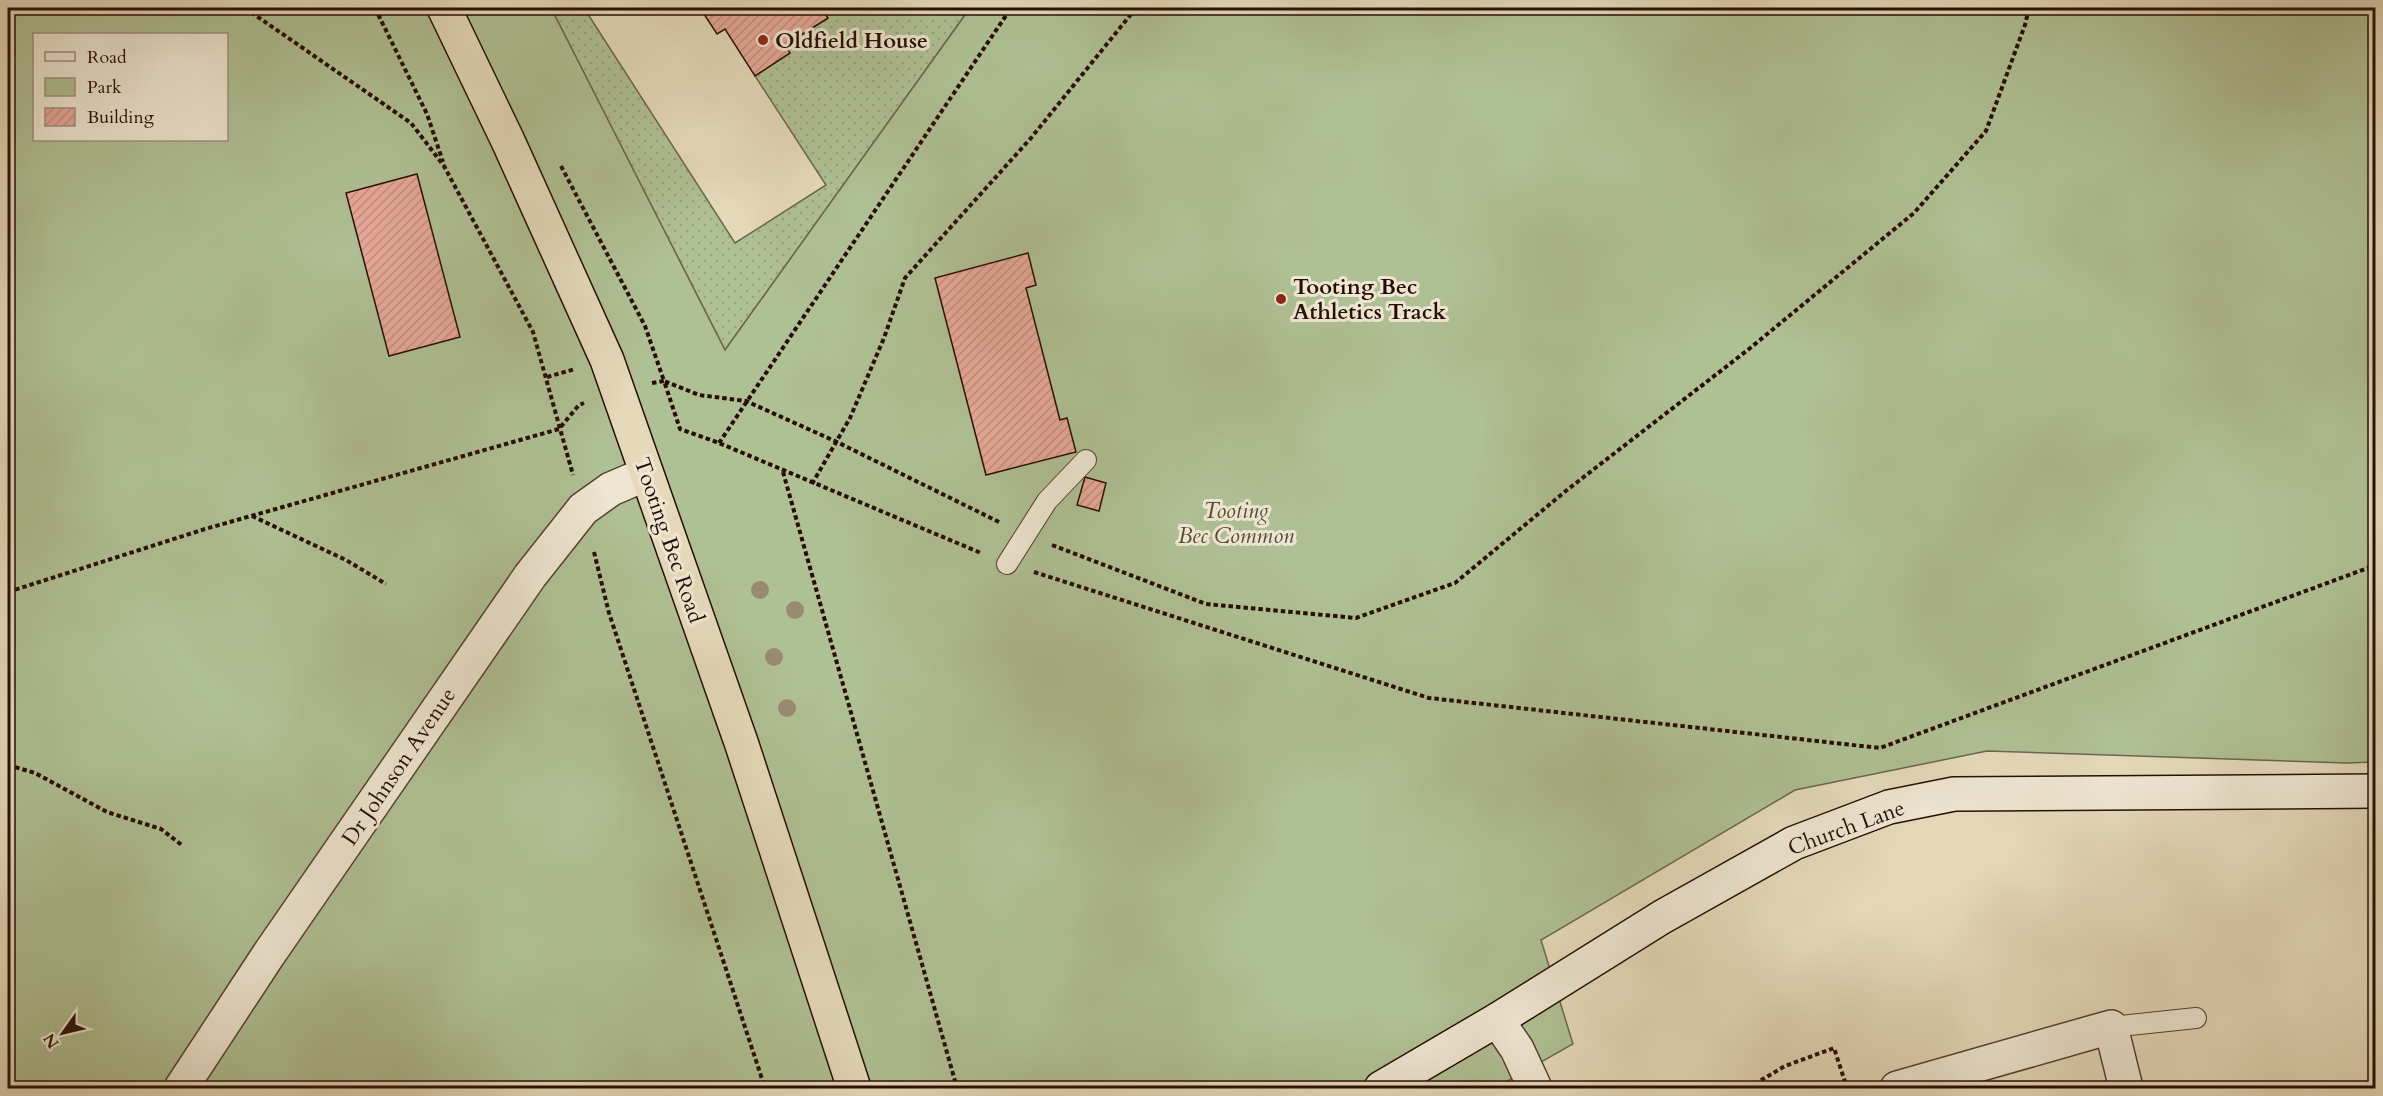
<svg xmlns="http://www.w3.org/2000/svg" width="2383" height="1096" font-family="Cardo,serif">
  <defs>
    <pattern id="grass-dots" width="8" height="8" patternUnits="userSpaceOnUse" patternTransform="scale(1.5)"><rect width="8" height="8" fill="#afc094"/><path d="M2 2h.1M6 6h.1" fill="none" stroke="#97a47e" stroke-width="1.8" stroke-linecap="round"/></pattern>
    <pattern id="building-hatch" width="6" height="6" patternUnits="userSpaceOnUse" patternTransform="scale(1.5)"><rect width="6" height="6" fill="#e6a898"/><path d="M-1 1l2-2M0 6l6-6M5 7l2-2" fill="none" stroke="#c58f81"/></pattern>
  </defs>
  <rect width="100%" height="100%" fill="#e5d9ba"/>
  <filter id="stains"><feTurbulence type="fractalNoise" baseFrequency=".00333" numOctaves="4"/><feColorMatrix values="0 0 0 0 .2 0 0 0 0 .09 0 0 0 0 .02 0 0 0 .5 -.17"/></filter>
  <radialGradient id="worn" r=".72"><stop offset=".6" stop-color="#630" stop-opacity="0"/><stop offset="1" stop-color="#630" stop-opacity=".3"/></radialGradient>
  <path fill="url(#grass-dots)" stroke="#6b674c" stroke-width="1.5" d="M551 8H584L735 243 826 185 755 76 790 53 785 45 827 19 821 8H970L725 350Z"/>
  <path fill="#afc094" stroke="#6b674c" stroke-width="1.5" fill-rule="evenodd" d="M8 8H551L725 350 970 8H2375V762L2346 763 1987 751 1795 790 1541 940 1573 1044 1495 1088H1480L1467 1083 1453 1088H8ZM34 34H226V140H34Z"/>
  <path fill="url(#building-hatch)" stroke="#270e04" stroke-width="1.5" d="M700 8H821L828 18 785 45 790 53 755 76 725 29 717 34Z
    M417 174 460 337 389 356 346 193Z
    M1028 253 1036 285 1026 288 1060 420 1067 418 1076 452 986 475 935 278Z
    M1085 477 1106 483 1099 511 1077 505Z"/>
  <g fill="none" stroke-linecap="round" stroke-linejoin="round">
    <defs>
      <path id="lane" d="M1007 564 1047 501 1086 460
        M2111 1027 2196 1018"/>
      <path id="street" d="M1497 1020 1517 1049 1535 1088
        M181 1088 269 954 530 576 583 509 611 489 646 474
        M1897 1088 2111 1027 2126 1088"/>
      <path id="secondary" d="M1381 1088 1497 1020 1662 917 1794 843 1889 807 1954 794 2376 791"/>
      <path id="highway" d="M444 8 508 141 607 360 742 745 854 1088"/>
    </defs>
    <use href="#lane" stroke="#564132" stroke-width="22"/>
    <use href="#street" stroke="#564132" stroke-width="36"/>
    <use href="#secondary" stroke="#270e04" stroke-width="36"/>
    <use href="#highway" stroke="#270e04" stroke-width="36"/>
    <path stroke="#270e04" stroke-width="4" stroke-dasharray="4.5 3" stroke-linecap="butt" d="M245 8 411 123 444 166 533 332 573 475
      M375 8 427 114 443 162
      M561 166 645 326 664 381 699 395 746 401 837 442 1001 523
      M547 377 575 369
      M652 383 664 381 680 429 719 443 981 553
      M719 443 1011 8
      M783 472 957 1088
      M812 484 850 418 884 338 905 278 1031 138 1136 8
      M252 516 346 560 386 584
      M1052 545 1206 604 1356 618 1455 583 1567 490 1749 349 1914 213 1986 131 2025 25 2029 8
      M594 552 609 613 765 1088
      M1034 572 1429 698 1880 748 2376 565
      M8 592 205 529 559 429 579 405 584 403
      M8 765 35 773 107 812 161 829 183 846
      M1748 1088 1785 1066 1834 1048 1847 1088"/>
    <use href="#lane" stroke="#eee6d2" stroke-width="20"/>
    <use href="#street" stroke="#eee6d2" stroke-width="33"/>
    <use href="#secondary" stroke="#eee6d2" stroke-width="33"/>
    <use href="#highway" stroke="#e5d9ba" stroke-width="33"/>
  </g>
  <g fill="#978b71">
    <circle cx="760" cy="590" r="9"/>
    <circle cx="795" cy="610" r="9"/>
    <circle cx="774" cy="657" r="9"/>
    <circle cx="787" cy="708" r="9"/>
  </g>
  <g fill="#8f2418" stroke="#eee6d2" stroke-width="2">
    <circle cx="763" cy="40" r="6"/>
    <circle cx="1281" cy="299" r="6"/>
  </g>
  <g text-anchor="middle" stroke-width="6" stroke-linejoin="round" paint-order="stroke">
    <g font-size="22" font-weight="bold" fill="#270e04" stroke="#eee6d2" text-anchor="start">
      <text x="775" y="48">Oldfield House</text>
      <text x="1293" y="294">Tooting Bec<tspan x="1293" dy="25">Athletics Track</tspan></text>
    </g>
    <g font-size="22" font-style="italic" fill="#574c36" stroke="#eee6d2">
      <text x="1236" y="518">Tooting<tspan x="1236" dy="25">Bec Common</tspan></text>
    </g>
    <g font-size="22" fill="#270e04" stroke="#eee6d2">
      <text transform="translate(670 540) rotate(71)" y="8">Tooting Bec Road</text>
      <text transform="translate(398 766) rotate(-56)" y="8">Dr Johnson Avenue</text>
      <text transform="translate(1846 827) rotate(-20)" y="8">Church Lane</text>
    </g>
  </g>
  <rect width="2383" height="1096" fill="none" stroke="#e5d9ba" stroke-width="30"/>
  <rect x="9" y="9" width="2365" height="1078" fill="none" stroke="#270e04" stroke-width="3"/>
  <rect x="15" y="15" width="2353" height="1066" fill="none" stroke="#270e04" stroke-width="1.5"/>
  <rect x="33" y="33" width="195" height="108" fill="#eee6d2" stroke="#9e9080" stroke-width="1.5"/>
  <rect x="45" y="52" width="30" height="9" fill="#eee6d2" stroke="#9e9080" stroke-width="1.5"/>
  <text x="87" y="63" font-size="18" fill="#270e04">Road</text>
  <rect x="45" y="78" width="30" height="18" fill="#afc094" stroke="#9e9080" stroke-width="1.5"/>
  <text x="87" y="93" font-size="18" fill="#270e04">Park</text>
  <rect x="45" y="108" width="30" height="18" fill="url(#building-hatch)" stroke="#9e9080" stroke-width="1.5"/>
  <text x="87" y="123" font-size="18" fill="#270e04">Building</text>
  <g transform="translate(63 1033) rotate(236)" stroke="#eee6d2" stroke-width="4.5" paint-order="stroke">
  <path d="M0-4.5L10 22L0 15L-10 22Z" fill="#270e04"/>
  <text y="-9" font-size="16" font-weight="bold" text-anchor="middle" fill="#270e04">N</text>
  </g>
  <rect width="100%" height="100%" filter="url(#stains)"/>
  <rect width="100%" height="100%" fill="url(#worn)"/>
</svg>
